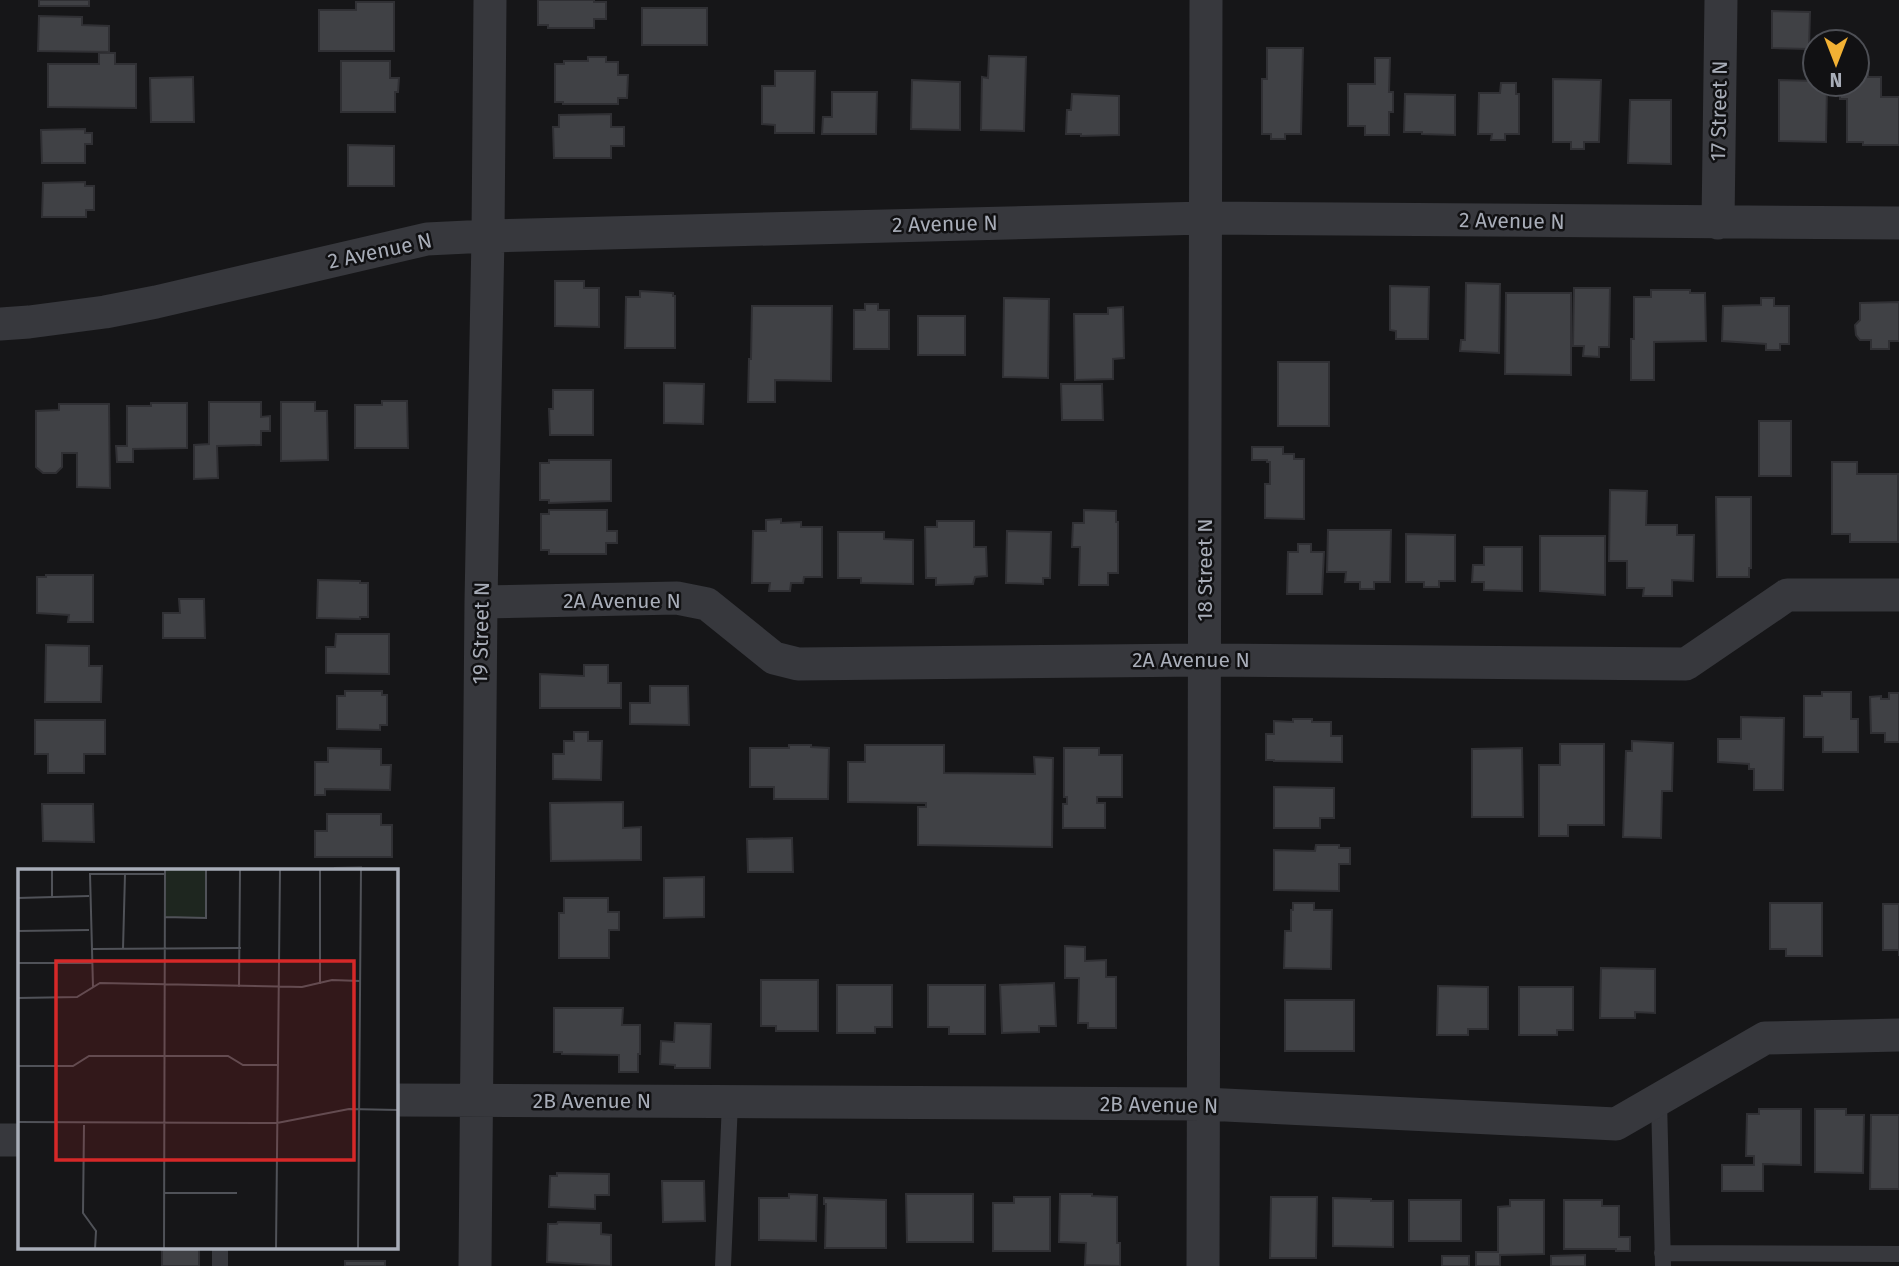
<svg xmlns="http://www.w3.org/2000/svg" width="1899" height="1266" font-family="'Fira Sans',sans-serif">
  <rect width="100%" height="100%" fill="#161618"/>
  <path fill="#404145" stroke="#303034" stroke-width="2" d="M39 0H89V6H39Z
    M538 0H594V2H606V19H594V28H548V25H538Z
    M356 2H394V51H319V10H356Z
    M642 8H707V45H642Z
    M1772 11 1810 12 1809 49 1772 48Z
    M39 16 82 17V25L109 26V52L38 51Z
    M1267 48H1303L1301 134H1285V139H1271V134H1262V79H1267Z
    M99 53H115V64H136V108L48 107V64H99Z
    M989 56 1026 57 1024 131 981 130 982 77 988 78Z
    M588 57H606V62H618V75H628L627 98H618V104H563V102H555V64H564V61H588Z
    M1857 57H1868V77H1881V97H1899V145H1863V142H1847V99H1840V84H1857Z
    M1375 58H1390L1389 92H1393V112H1389V135H1365V126H1348V84H1375Z
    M341 61H390V78H399L398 92H395V112H341Z
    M775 71H815L814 133H775V125L762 124V86H775Z
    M193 77 194 122H151L150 78Z
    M1553 79 1601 80 1599 142H1584V149H1571V142H1553Z
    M912 80 960 82V130L911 129Z
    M1779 80 1815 81V84H1827L1826 142 1779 141Z
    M1501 83H1516V94H1519V134H1505V140H1491L1492 134H1478L1479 93H1500Z
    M832 92H877L876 134H822L823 117H832Z
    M1072 94 1119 96V135L1081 136V134H1066L1067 110H1071Z
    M1405 94 1455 95V135L1422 134V132H1404Z
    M1630 100H1671V164L1628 163Z
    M611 114V127H624V146H611V158H554L553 127H559V115Z
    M85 129V133H92V144H85V163H42L41 130Z
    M348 145 394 146V186H348Z
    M85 182V186H94V210H86V217H42L43 183Z
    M555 281H584V288H599V327L555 326Z
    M1466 283 1500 284 1499 353 1460 351 1461 340H1465Z
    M1390 286 1429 287 1428 339H1396V331L1390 330Z
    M1574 288H1610L1609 347H1599V357L1583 356 1584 346H1573Z
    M1651 290H1690V293H1705L1706 341 1654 342V380H1631V339H1634V297H1651Z
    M640 291 673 293V296H675V348H625L626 297H640Z
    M1506 293H1571V375L1505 374Z
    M1004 298 1049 299 1048 378 1003 377Z
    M1761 298H1774V306H1789V344H1780V350H1766V344L1722 341 1723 306 1761 305Z
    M1899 302V341H1889V349H1871V340H1860L1856 335 1855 325 1860 320V303Z
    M865 304H878V310H889V349H854V310H865Z
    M752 306H832L831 381 775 380V402H748L749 359H751Z
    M1123 307 1124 358 1113 359V379L1075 380 1074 314H1108V308Z
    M918 316H965V355H918Z
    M1278 362H1329V426H1278Z
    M664 383 704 384 703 424 664 423Z
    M1061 384H1102L1103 420H1062Z
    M553 390H593V435H550L549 409H553Z
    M382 401H407L408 448H355V405H382Z
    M209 402H261V417L270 416V431H261V445L217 446 218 478 194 479V445L209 444Z
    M281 402H315V411H327L328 460 281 461Z
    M151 403H187V448L133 449V462H117L116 446H127V406H151Z
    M59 404H109L110 488 77 487V453H62V467L56 473H43L36 467V411L59 410Z
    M1759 421H1791V476H1759Z
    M1252 447H1283V454H1294V459H1304V519L1265 518V484H1270V462H1267V460H1252Z
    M549 460H611V501L549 503V500H540V463H549Z
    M1832 462H1857V474H1898V542H1850V534H1832Z
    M1610 490 1647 491 1646 525H1677V535H1694L1693 581 1672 580V596H1643L1644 588H1627V561H1609Z
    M1716 497H1751V568H1749V577H1717Z
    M549 510H607V531H617V543H606V554H549V550H541V514H549Z
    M1084 510 1116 511V522H1118V573H1108V585H1079L1080 547H1072L1073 523H1084Z
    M781 519V523L801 522V527H822V577H804L803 583H791L790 591H769L770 583H752L753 531H766V520Z
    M937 521H974V547H986L987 576 975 577 973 584 936 585V578H926L925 527H937Z
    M1328 530H1391L1390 582H1374V589H1360V582H1345L1346 572H1327Z
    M1007 531 1051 532 1050 578H1043V584L1006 583Z
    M838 532H884V539L913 540V584L861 583V578H838Z
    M1406 534 1455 535V581H1439V587H1424V582H1406Z
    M1540 536H1605V595L1540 591Z
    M1298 544H1311V552H1324L1322 594H1287L1288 552H1298Z
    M1484 547H1522V591L1484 590V582H1472L1473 565H1484Z
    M46 575H93V622H68L69 615 37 613V577H46Z
    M318 580 360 581V583H368V617H360V619L317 618Z
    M179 599H204L205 638H163V613H180Z
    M336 634H389V674L326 673V647H335Z
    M46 645 89 646V666H102L101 702H45Z
    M584 665H608V683H621V708H540V674L584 676Z
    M650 686H688L689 725 630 724V703H650Z
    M345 691H382V695H387V725H380V730L337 729V696H345Z
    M1822 692H1851V719H1858V752H1823V737H1804V696H1822Z
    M1889 693H1899V742H1885V733H1871L1870 697 1881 696V699H1889Z
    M1741 717 1784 718 1783 790H1754V769H1749V764L1718 762V739H1741Z
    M1293 719H1312V722H1331V736H1342V762L1274 761V760H1266V734H1274V721L1293 722Z
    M35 720H105V754H84V773H48V754H35Z
    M574 732H588V741H602L601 780 553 779V754H564V741H574Z
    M1632 741 1673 743 1672 791H1662L1661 838 1623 837 1626 751H1632Z
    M1560 744H1604V825H1568V836H1539V765H1560Z
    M789 745H811V747L829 748 828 799H774V787H750V748H789Z
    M865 745H944V773L1035 774 1034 757 1053 758 1052 847 918 845V807H926V803L848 802V762H865Z
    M328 748 381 749V765H391L390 790 325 789V795H315V762H328Z
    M1064 748H1099V755H1122V797H1097V803H1105V828H1063V804H1067V797H1064Z
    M1522 748 1523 817H1472V749Z
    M1274 787 1334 788V818H1320V828H1274Z
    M623 802V828L641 827V860L551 861 550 803Z
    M42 804H93L94 842 43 841Z
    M327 814H381V825H392V857H315V831H327Z
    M792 838 793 872H748L747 839Z
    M1316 845H1339V848H1350V864H1339V891L1274 890V850L1315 851Z
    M361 867V870H335V868Z
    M704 877V917L664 918V878Z
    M564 898H608V912H619V930H609V958H559V913H564Z
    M1293 903H1314V910H1332L1331 969 1284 968 1285 931H1291V910H1293Z
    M1770 903H1822V956H1786V949H1770Z
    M1883 904H1899V956V950H1883Z
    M1065 946 1085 947V961L1106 960V977H1116V1028H1088V1023H1078L1079 978H1065Z
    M1601 968 1655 969V1013L1635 1012V1018H1600Z
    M761 980H818V1031H776V1026H761Z
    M1054 983 1056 1026H1039V1032L1002 1033 1000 985Z
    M837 985H892V1027H875V1033H837Z
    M928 985H985V1034H949V1027H928Z
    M1438 986 1488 987V1029H1468V1035H1437Z
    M1519 987H1573V1030H1557V1035H1519Z
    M1285 1000H1354V1051H1285Z
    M554 1008H623L622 1025H640V1054H638V1072H619V1055L562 1054V1052H554Z
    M675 1023 711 1024 710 1068H675V1065L660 1064 661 1041 674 1042Z
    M1759 1109H1801V1165L1763 1164V1191H1722V1165H1754V1156H1746L1747 1114H1759Z
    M1815 1109H1846V1115H1864L1863 1173 1815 1172Z
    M1871 1115H1899V1189H1870Z
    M557 1173 609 1174V1195H595V1209L549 1207 550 1176H557Z
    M662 1181H704L705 1221 663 1222Z
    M789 1194 817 1195 816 1241 759 1240V1198H789Z
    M906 1194H973V1242H907Z
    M1060 1194H1092V1196L1117 1197V1243H1120V1266L1085 1265 1086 1243 1059 1242Z
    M1014 1197H1050V1251H993V1203H1014Z
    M1271 1197H1317L1316 1258H1270Z
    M824 1198 886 1200V1248H825L826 1204H824Z
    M1333 1198 1371 1199V1201H1393V1247L1333 1246Z
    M1409 1200H1461V1241H1409Z
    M1510 1200H1544V1254L1500 1255V1266H1476V1252H1498V1207L1510 1206Z
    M1564 1200H1602V1206H1619V1237H1630V1251H1616V1249H1564Z
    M558 1222 601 1223V1234L611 1235V1266L547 1262 548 1224H557Z
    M56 1247H97V1249H56Z
    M162 1247H199V1266H162Z
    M1585 1255V1266H1551V1256Z
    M1442 1256H1469V1266H1442Z
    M345 1261H385V1266H345Z"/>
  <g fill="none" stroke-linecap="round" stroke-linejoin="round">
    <path stroke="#37383d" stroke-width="16" d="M1659 1100 1663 1266
      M220 1247V1266
      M1662 1253 1899 1254
      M723 1266 730 1102"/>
    <path stroke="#37383d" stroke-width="33" d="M1718 223 1721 0
      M0 324 29 322 105 312 156 302 427 239 488 236 1205 218 1899 223
      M481 602 677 598 707 604 774 658 798 664 1204 660 1686 664 1787 595H1899
      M396 1100 1204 1104 1616 1124 1765 1038 1899 1035
      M0 1140H19
      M475 1266 481 602 488 236 490 0
      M1203 1266 1206 0"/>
  </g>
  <g text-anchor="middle" stroke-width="5" stroke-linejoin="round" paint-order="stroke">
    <g font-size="21" fill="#a8adb8" stroke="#111113">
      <text transform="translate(1719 111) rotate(-89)" y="7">17 Street N</text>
      <text transform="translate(1512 221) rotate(1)" y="7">2 Avenue N</text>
      <text transform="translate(945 224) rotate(-1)" y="7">2 Avenue N</text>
      <text transform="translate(380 251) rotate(-12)" y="7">2 Avenue N</text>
      <text transform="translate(1205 570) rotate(-90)" y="7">18 Street N</text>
      <text x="622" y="608">2A Avenue N</text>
      <text transform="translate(481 633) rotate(-89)" y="7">19 Street N</text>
      <text x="1191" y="667">2A Avenue N</text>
      <text x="592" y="1108">2B Avenue N</text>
      <text transform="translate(1159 1105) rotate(1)" y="7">2B Avenue N</text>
    </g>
  </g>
  <g transform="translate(18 869)">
    <rect width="380" height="380" fill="#161618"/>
    <path d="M147 0H188V49L147 48Z" fill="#1e261f"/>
    <path fill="none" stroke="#505258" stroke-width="2" d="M34 28V0M0 29 71 27M147 48 188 49V0M0 62 71 61M74 80 223 79M105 80 107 5M0 94H75M302 115V0M75 118 72 5H147M221 118 222 0M0 129 59 128 82 114 284 118 314 111 342 112M0 197H55L71 187H210L225 196H260M0 253 259 254 331 240 380 241M66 256 65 344 78 362 77 380M146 324H219M146 380 147 0M258 380 262 0M340 380 343 0"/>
    <path fill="#d62828" fill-opacity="0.15" stroke="#d62828" stroke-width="3.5" d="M38 92H336V291H38Z"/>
    <rect width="380" height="380" fill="none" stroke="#a8adb8" stroke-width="3.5"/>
  </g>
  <g transform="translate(1836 63) rotate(180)"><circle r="33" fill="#111113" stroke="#4d4f55" stroke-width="2"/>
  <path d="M0-5L12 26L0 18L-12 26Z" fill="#f2b134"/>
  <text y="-10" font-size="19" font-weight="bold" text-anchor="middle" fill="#a8adb8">N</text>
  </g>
</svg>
